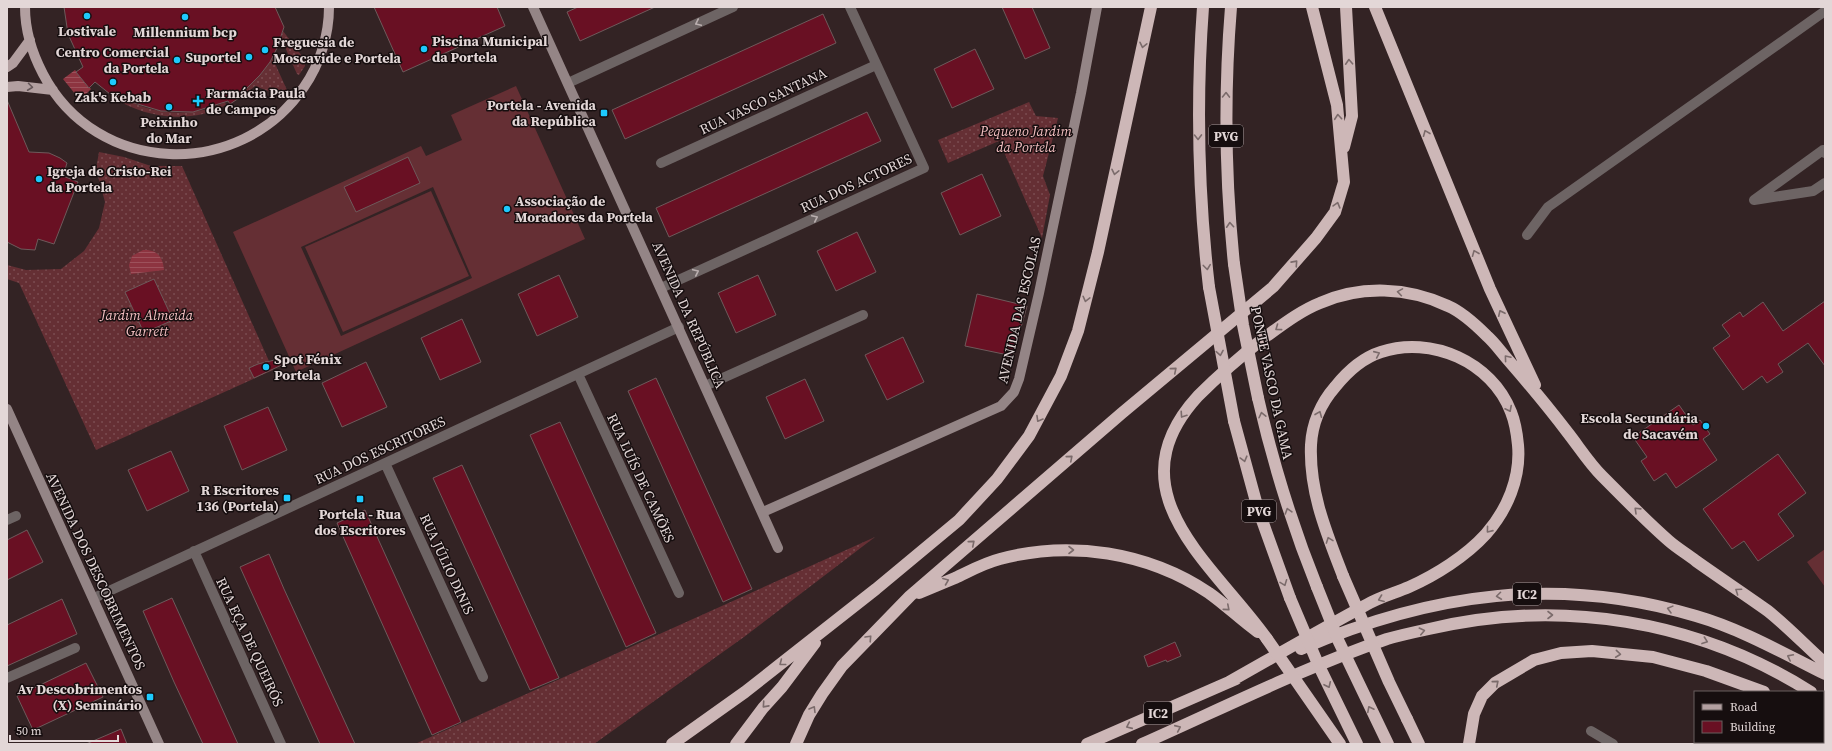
<svg xmlns="http://www.w3.org/2000/svg" width="1832" height="751" font-family="'Source Serif 4',serif">
  <defs>
    <pattern id="grass-dots" width="8" height="8" patternUnits="userSpaceOnUse"><rect width="8" height="8" fill="#652f34"/><path d="M2 2h.1M6 6h.1" fill="none" stroke="#7b4c51" stroke-width="1.8" stroke-linecap="round"/></pattern>
    <pattern id="water-rules" width="6" height="5" patternUnits="userSpaceOnUse"><rect width="6" height="5" fill="#8d3440"/><path d="M0 2.5h6" fill="none" stroke="#9d515b"/></pattern>
  </defs>
  <rect width="100%" height="100%" fill="#332324"/>
  <path fill="url(#grass-dots)" d="M283 31 305 60V66L299 75 297 74 281 38Z
    M272 57 287 90 285 94 279 95 255 86 248 92 245 89 260 75Z
    M116 93C146 115 192 119 225 102L226 105C192 124 145 119 113 97Z
    M1029 102 1036 116 1058 118 1043 176 1050 195 1042 238 999 141 948 163 938 140Z
    M99 152 124 157 151 166H182L273 370 96 450 19 283 7 279V265L26 270 61 269 84 251 99 228 105 202 96 169Z
    M875 537 744 637 594 744H415Z"/>
  <path fill="#652f34" fill-rule="evenodd" d="M516 86 585 239 296 372 233 232 421 146 426 156 462 140 451 115ZM433 187 472 278 341 336 301 247Z
    M431 191 469 276 343 332 305 247Z
    M1825 549V587L1807 562Z"/>
  <path fill="url(#water-rules)" d="M75 70 91 89 80 100 63 79Z
    M143 250C157 249 163 257 164 270L131 274 129 265 132 256Z"/>
  <path fill="#691023" stroke="#6e5a5b" d="M64 7H275L284 27 277 48 270 62 260 75 243 92 245 94 230 104 228 101 193 112 161 111 131 102 112 92 110 94 95 82 89 88 76 72 83 67 68 34Z
    M374 7H497L505 26 403 72Z
    M578 7H655L580 41 567 12Z
    M1002 7H1032L1050 48 1025 59Z
    M823 14 836 43 625 139 612 110Z
    M975 49 994 89 952 108 934 69Z
    M7 100 29 152 49 153 60 158 67 163 63 176 78 182 54 244 38 239 35 250 21 249 7 242Z
    M867 112 881 141 669 237 656 208Z
    M408 157 420 183 356 212 344 187Z
    M982 174 1001 216 960 235 941 193Z
    M857 232 876 272 836 291 817 251Z
    M559 275 578 317 537 336 518 294Z
    M758 275 776 315 736 333 718 293Z
    M154 279 173 320 144 333 125 292Z
    M977 294 1027 306 1013 356 965 346Z
    M1825 301V366L1808 343 1778 364 1783 372 1767 383 1762 376 1743 390 1713 348 1730 336 1722 325 1740 312 1743 317 1763 302 1783 331Z
    M462 319 481 362 440 380 421 338Z
    M903 337 924 382 887 400 865 355Z
    M287 357 288 362 254 378 249 368 258 364Z
    M366 362 387 407 342 427 322 383Z
    M656 378 752 589 723 602 628 391Z
    M805 379 824 421 785 439 766 397Z
    M1679 405 1693 425 1700 420 1710 434 1703 439 1717 460 1676 488 1666 473 1654 481 1641 461 1647 457 1633 437Z
    M268 407 287 450 242 470 224 426Z
    M560 422 656 633 626 647 530 435Z
    M171 451 189 491 147 511 128 470Z
    M1778 454 1806 493 1778 514 1794 536 1758 561 1744 541 1732 549 1703 509Z
    M462 465 559 678 530 690 433 478Z
    M365 510 461 722 432 735 337 523Z
    M27 530 43 562 7 580V540Z
    M269 554 284 589 355 744H320L240 567Z
    M172 598 220 704 238 744H203L174 682 143 611Z
    M62 599 77 634 7 666V625Z
    M1175 642 1181 656 1167 662 1166 660 1148 667 1144 656Z
    M86 663 103 697 33 730 17 696Z
    M121 729 127 744H86Z"/>
  <g fill="none" stroke-linecap="round" stroke-linejoin="round">
    <path stroke="#6d6464" stroke-width="10" d="M568 83 733 7
      M1825 153 1823 150 1754 200 1813 191 1825 183
      M661 163 876 65
      M1527 235 1548 207 1825 11
      M661 288 924 168 850 7
      M578 374 679 593
      M705 386 863 315
      M385 463 483 677
      M7 520 16 516
      M194 551 281 744
      M94 598 679 327
      M7 678 75 648
      M1591 731 1613 744"/>
    <path stroke="#948586" stroke-width="10" d="M533 7 778 548
      M7 409 159 744
      M763 512 1001 406 1014 392 1019 379 1039 293 1081 93 1097 7"/>
    <path stroke="#b29fa0" stroke-width="10" d="M25 7C25 30 32 53 43 74 96 176 240 181 304 87 320 64 329 35 329 7
      M7 67 13 63 30 40
      M7 87 18 86 53 90"/>
    <path stroke="#cdb7b7" stroke-width="12" d="M1203 7C1196 102 1198 192 1209 287
      M1231 7C1224 93 1225 178 1234 264
      M1375 7 1490 289 1535 385
      M1344 147 1352 116 1346 7
      M1258 398C1273 463 1292 525 1317 587
      M1234 421 1258 509 1290 598
      M919 593C931 588 943 583 955 578 970 571 984 563 1000 559 1070 540 1148 552 1209 593 1226 605 1241 620 1258 632
      M1267 639C1214 564 1110 492 1198 396 1219 375 1241 356 1264 338 1282 325 1300 311 1320 303 1361 285 1408 287 1448 306 1462 312 1476 325 1487 336 1495 343 1501 352 1509 361 1529 384 1549 408 1568 433 1579 447 1589 463 1602 476 1624 498 1646 521 1669 541 1677 548 1687 554 1696 561 1720 578 1744 594 1768 611 1788 627 1806 646 1825 663
      M1301 649C1431 593 1559 575 1696 616 1741 629 1783 653 1825 674
      M1229 682C1275 656 1320 630 1366 605 1379 597 1395 593 1409 587 1436 575 1466 556 1486 534 1507 510 1521 478 1518 445 1517 434 1515 422 1511 412 1492 362 1431 335 1381 352 1362 358 1347 372 1335 387 1321 403 1312 424 1311 445 1309 492 1327 534 1343 576
      M1823 700 1825 701
      M1407 719 1419 744
      M1823 721 1825 722
      M672 744 745 692 778 666 876 589 959 520 997 479 1029 436 1061 376 1078 331 1098 252 1151 7
      M736 744 763 708 782 687 815 643
      M796 744 809 715 822 694 842 666 910 596 1122 413 1273 287 1316 238 1335 212 1344 182 1337 105 1312 7
      M1087 744 1236 679
      M1142 744C1223 708 1303 668 1387 639 1401 635 1415 632 1429 629 1560 598 1697 620 1811 692
      M1469 744 1474 714 1482 696 1495 683 1534 660 1561 653 1592 651 1653 657 1706 671 1764 692"/>
    <path stroke="#cdb7b7" stroke-width="12" d="M1234 264 1243 325 1258 398
      M1209 287 1234 421
      M1343 576 1389 682 1407 719
      M1317 587 1339 642 1388 744
      M1290 598 1318 664 1357 744
      M1267 639 1340 744"/>
  </g>
  <defs><path id="oneway-chevron" d="M-2-3.5L2.5 0L-2 3.5" fill="none" stroke-width="1.6" stroke-linecap="round" stroke-linejoin="round"/></defs>
  <g stroke="#baafaf">
    <use href="#oneway-chevron" transform="translate(698 23) rotate(155)"/>
    <use href="#oneway-chevron" transform="translate(815 218) rotate(-25)"/>
    <use href="#oneway-chevron" transform="translate(696 272) rotate(-25)"/>
  </g>
  <g stroke="#7b6b6b">
    <use href="#oneway-chevron" transform="translate(1143 45) rotate(102)"/>
    <use href="#oneway-chevron" transform="translate(1349 62) rotate(-93)"/>
    <use href="#oneway-chevron" transform="translate(1226 95) rotate(-89)"/>
    <use href="#oneway-chevron" transform="translate(1338 117) rotate(-95)"/>
    <use href="#oneway-chevron" transform="translate(1426 133) rotate(-112)"/>
    <use href="#oneway-chevron" transform="translate(1198 137) rotate(89)"/>
    <use href="#oneway-chevron" transform="translate(1115 172) rotate(102)"/>
    <use href="#oneway-chevron" transform="translate(1337 205) rotate(-74)"/>
    <use href="#oneway-chevron" transform="translate(1230 225) rotate(-94)"/>
    <use href="#oneway-chevron" transform="translate(1475 253) rotate(-112)"/>
    <use href="#oneway-chevron" transform="translate(1295 263) rotate(-48)"/>
    <use href="#oneway-chevron" transform="translate(1207 267) rotate(83)"/>
    <use href="#oneway-chevron" transform="translate(1400 292) rotate(-171)"/>
    <use href="#oneway-chevron" transform="translate(1086 299) rotate(104)"/>
    <use href="#oneway-chevron" transform="translate(1501 313) rotate(-115)"/>
    <use href="#oneway-chevron" transform="translate(1278 328) rotate(144)"/>
    <use href="#oneway-chevron" transform="translate(1220 353) rotate(80)"/>
    <use href="#oneway-chevron" transform="translate(1377 354) rotate(-24)"/>
    <use href="#oneway-chevron" transform="translate(1507 358) rotate(-130)"/>
    <use href="#oneway-chevron" transform="translate(1174 370) rotate(-40)"/>
    <use href="#oneway-chevron" transform="translate(1509 409) rotate(63)"/>
    <use href="#oneway-chevron" transform="translate(1319 414) rotate(-68)"/>
    <use href="#oneway-chevron" transform="translate(1183 415) rotate(124)"/>
    <use href="#oneway-chevron" transform="translate(1262 415) rotate(-103)"/>
    <use href="#oneway-chevron" transform="translate(1039 419) rotate(120)"/>
    <use href="#oneway-chevron" transform="translate(1070 458) rotate(-41)"/>
    <use href="#oneway-chevron" transform="translate(1244 459) rotate(75)"/>
    <use href="#oneway-chevron" transform="translate(1637 510) rotate(-136)"/>
    <use href="#oneway-chevron" transform="translate(1288 511) rotate(-107)"/>
    <use href="#oneway-chevron" transform="translate(1489 530) rotate(129)"/>
    <use href="#oneway-chevron" transform="translate(1329 540) rotate(-110)"/>
    <use href="#oneway-chevron" transform="translate(972 543) rotate(-40)"/>
    <use href="#oneway-chevron" transform="translate(1071 550)"/>
    <use href="#oneway-chevron" transform="translate(946 581) rotate(-22)"/>
    <use href="#oneway-chevron" transform="translate(1284 583) rotate(69)"/>
    <use href="#oneway-chevron" transform="translate(1738 591) rotate(-145)"/>
    <use href="#oneway-chevron" transform="translate(1499 596) rotate(173)"/>
    <use href="#oneway-chevron" transform="translate(1381 599) rotate(159)"/>
    <use href="#oneway-chevron" transform="translate(1227 608) rotate(41)"/>
    <use href="#oneway-chevron" transform="translate(1670 609) rotate(-165)"/>
    <use href="#oneway-chevron" transform="translate(1550 615)"/>
    <use href="#oneway-chevron" transform="translate(1422 631) rotate(-13)"/>
    <use href="#oneway-chevron" transform="translate(869 638) rotate(-47)"/>
    <use href="#oneway-chevron" transform="translate(1705 641) rotate(20)"/>
    <use href="#oneway-chevron" transform="translate(1618 654) rotate(6)"/>
    <use href="#oneway-chevron" transform="translate(1790 657) rotate(-153)"/>
    <use href="#oneway-chevron" transform="translate(782 663) rotate(142)"/>
    <use href="#oneway-chevron" transform="translate(1496 683) rotate(-40)"/>
    <use href="#oneway-chevron" transform="translate(1328 685) rotate(65)"/>
    <use href="#oneway-chevron" transform="translate(765 705) rotate(132)"/>
    <use href="#oneway-chevron" transform="translate(813 709) rotate(-59)"/>
    <use href="#oneway-chevron" transform="translate(1370 709) rotate(-117)"/>
    <use href="#oneway-chevron" transform="translate(1129 726) rotate(156)"/>
    <use href="#oneway-chevron" transform="translate(1178 728) rotate(-24)"/>
  </g>
  <use stroke="#645658" href="#oneway-chevron" transform="translate(30 87) rotate(7)"/>
  <g fill="#1dc9fd" stroke="#160e0f" stroke-width="1.5">
    <circle cx="87" cy="16" r="4"/>
    <circle cx="185" cy="17" r="4"/>
    <circle cx="424" cy="49" r="4"/>
    <circle cx="265" cy="50" r="4"/>
    <circle cx="249" cy="57" r="4"/>
    <circle cx="177" cy="60" r="4"/>
    <circle cx="113" cy="82" r="4"/>
    <path d="M196 95h4v4h4v4h-4v4h-4v-4h-4v-4h4z"/>
    <circle cx="169" cy="107" r="4"/>
    <rect x="600" y="109" width="8" height="8" rx="2"/>
    <circle cx="39" cy="179" r="4"/>
    <circle cx="507" cy="209" r="4"/>
    <circle cx="266" cy="367" r="4"/>
    <circle cx="1706" cy="426" r="4"/>
    <rect x="283" y="494" width="8" height="8" rx="2"/>
    <rect x="356" y="495" width="8" height="8" rx="2"/>
    <rect x="146" y="693" width="8" height="8" rx="2"/>
  </g>
  <g text-anchor="middle" stroke-width="3" stroke-linejoin="round" paint-order="stroke">
    <g fill="#160e0f" stroke="#a69b9b" stroke-width="1">
      <rect x="1209" y="125" width="34" height="22" rx="3"/>
      <rect x="1242" y="500" width="34" height="22" rx="3"/>
      <rect x="1513" y="583" width="28" height="22" rx="3"/>
      <rect x="1144" y="702" width="28" height="22" rx="3"/>
    </g>
    <g font-size="13" font-weight="bold" fill="#e3d7d7">
      <text x="1226" y="141">PVG</text>
      <text x="1259" y="516">PVG</text>
      <text x="1527" y="599">IC2</text>
      <text x="1158" y="718">IC2</text>
    </g>
    <g font-size="14" font-weight="bold" fill="#e3d7d7" stroke="#160e0f" text-anchor="start">
      <text x="87" y="36" text-anchor="middle">Lostivale</text>
      <text x="185" y="37" text-anchor="middle">Millennium bcp</text>
      <text x="432" y="46">Piscina Municipal<tspan x="432" dy="16">da Portela</tspan></text>
      <text x="273" y="47">Freguesia de<tspan x="273" dy="16">Moscavide e Portela</tspan></text>
      <text x="169" y="57" text-anchor="end">Centro Comercial<tspan x="169" dy="16">da Portela</tspan></text>
      <text x="241" y="62" text-anchor="end">Suportel</text>
      <text x="206" y="98">Farmácia Paula<tspan x="206" dy="16">de Campos</tspan></text>
      <text x="113" y="102" text-anchor="middle">Zak's Kebab</text>
      <text x="596" y="110" text-anchor="end">Portela - Avenida<tspan x="596" dy="16">da República</tspan></text>
      <text x="169" y="127" text-anchor="middle">Peixinho<tspan x="169" dy="16">do Mar</tspan></text>
      <text x="47" y="176">Igreja de Cristo-Rei<tspan x="47" dy="16">da Portela</tspan></text>
      <text x="515" y="206">Associação de<tspan x="515" dy="16">Moradores da Portela</tspan></text>
      <text x="274" y="364">Spot Fénix<tspan x="274" dy="16">Portela</tspan></text>
      <text x="1698" y="423" text-anchor="end">Escola Secundária<tspan x="1698" dy="16">de Sacavém</tspan></text>
      <text x="279" y="495" text-anchor="end">R Escritores<tspan x="279" dy="16">136 (Portela)</tspan></text>
      <text x="360" y="519" text-anchor="middle">Portela - Rua<tspan x="360" dy="16">dos Escritores</tspan></text>
      <text x="142" y="694" text-anchor="end">Av Descobrimentos<tspan x="142" dy="16">(X) Seminário</tspan></text>
    </g>
    <g font-size="14" fill="#e3d7d7" stroke="#160e0f">
      <text transform="translate(763 101) rotate(-25)" y="5">RUA VASCO SANTANA</text>
      <text transform="translate(856 183) rotate(-25)" y="5">RUA DOS ACTORES</text>
      <text transform="translate(1019 310) rotate(-77)" y="5">AVENIDA DAS ESCOLAS</text>
      <text transform="translate(689 315) rotate(66)" y="5">AVENIDA DA REPÚBLICA</text>
      <text transform="translate(1272 383) rotate(78)" y="5">PONTE VASCO DA GAMA</text>
      <text transform="translate(380 450) rotate(-25)" y="5">RUA DOS ESCRITORES</text>
      <text transform="translate(641 478) rotate(65)" y="5">RUA LUÍS DE CAMÕES</text>
      <text transform="translate(447 564) rotate(65)" y="5">RUA JÚLIO DINIS</text>
      <text transform="translate(96 571) rotate(65)" y="5">AVENIDA DOS DESCOBRIMENTOS</text>
      <text transform="translate(250 642) rotate(65)" y="5">RUA EÇA DE QUEIRÓS</text>
    </g>
    <g font-size="14" font-style="italic" fill="#f3bfc1" stroke="#160e0f">
      <text x="1026" y="136">Pequeno Jardim<tspan x="1026" dy="16">da Portela</tspan></text>
      <text x="147" y="320">Jardim Almeida<tspan x="147" dy="16">Garrett</tspan></text>
    </g>
  </g>
  <rect width="1832" height="751" fill="none" stroke="#e3d7d7" stroke-width="16"/>
  <rect x="1694" y="691" width="130" height="52" fill="#160e0f" stroke="#685e5f"/>
  <rect x="1702" y="704" width="20" height="6" fill="#b29fa0" stroke="#685e5f"/>
  <text x="1730" y="711" font-size="12" fill="#e3d7d7">Road</text>
  <rect x="1702" y="721" width="20" height="12" fill="#691023" stroke="#685e5f"/>
  <text x="1730" y="731" font-size="12" fill="#e3d7d7">Building</text>
  <path d="M10 735v6h108v-6" fill="none" stroke="#e3d7d7" stroke-width="2"/>
  <text x="16" y="735" font-size="12" fill="#e3d7d7" stroke="#160e0f" stroke-width="3" paint-order="stroke">50 m</text>
</svg>
